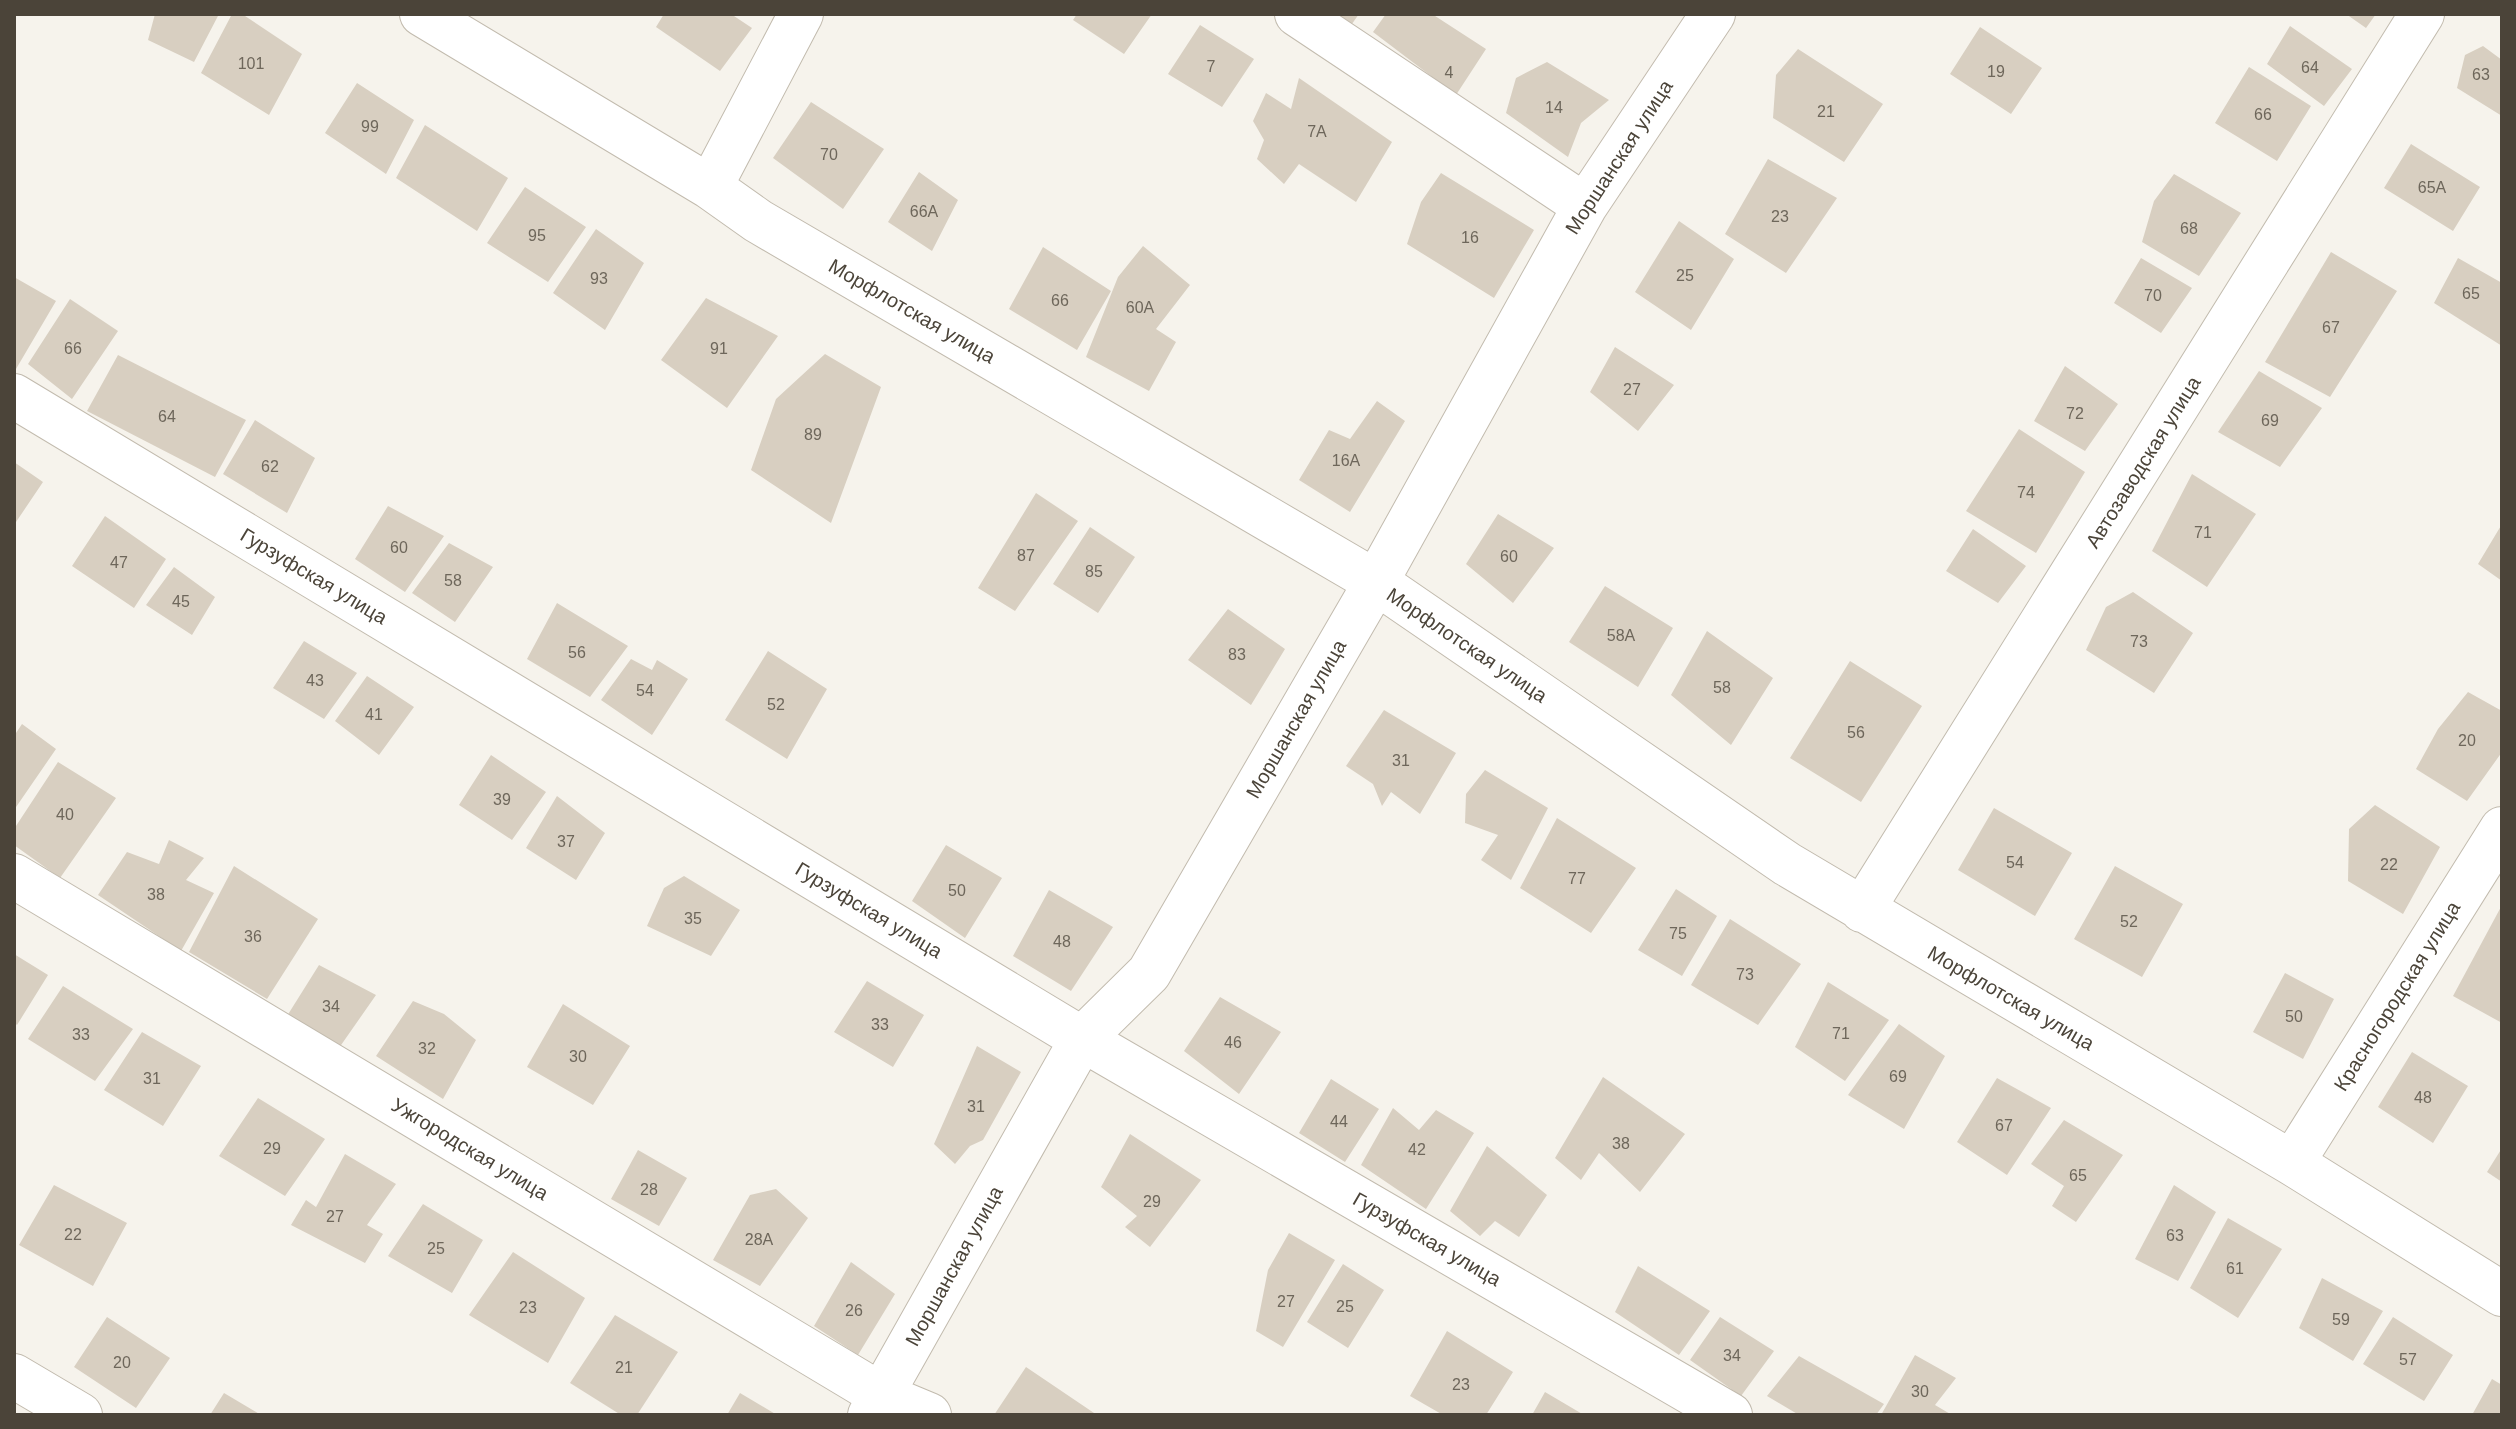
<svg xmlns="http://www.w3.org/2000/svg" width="2516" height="1429" font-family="Helvetica,sans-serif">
  <rect width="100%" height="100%" fill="#f6f3ec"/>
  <path fill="#d8cfc1" d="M155 14H219L194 62 148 40Z
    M232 14H242L302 54 269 115 201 73Z
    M664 14H731L752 28 720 71 656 27Z
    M1077 14H1152L1124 54 1073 20Z
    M1331 14H1359L1349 28Z
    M1386 14H1432L1486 49 1456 95 1373 32Z
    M2346 14H2376L2366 28Z
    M1200 25 1254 59 1222 107 1168 74Z
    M2290 26 2352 69 2324 106 2267 64Z
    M1980 27 2042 68 2011 114 1950 74Z
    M2483 46 2502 60V116L2457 88 2465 55Z
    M1798 49 1883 104 1844 162 1773 118 1776 75Z
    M1547 62 1609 100 1581 123 1568 157 1506 113 1516 78Z
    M2249 67 2311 106 2277 161 2215 123Z
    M1299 78 1392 142 1356 202 1299 164 1284 184 1257 159 1264 140 1253 121 1266 93 1291 109Z
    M357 83 414 120 386 174 325 133Z
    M811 102 884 149 843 209 773 158Z
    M425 125 508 178 477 231 396 178Z
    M2411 144 2480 187 2453 231 2384 188Z
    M1768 159 1837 198 1786 273 1725 234Z
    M919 172 958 200 932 251 888 222Z
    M1441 173 1534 230 1494 298 1407 244 1421 202Z
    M2174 174 2241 213 2199 276 2142 242 2154 201Z
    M525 187 586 227 548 282 487 243Z
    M1679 221 1734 259 1691 330 1635 292Z
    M596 229 644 263 605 330 553 293Z
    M1143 246 1190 285 1156 329 1176 342 1149 391 1086 357 1118 277Z
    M1043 247 1111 291 1077 350 1009 309Z
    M2331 252 2397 291 2330 397 2265 362Z
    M2141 258 2192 288 2161 333 2114 303Z
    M2458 258 2502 283V346L2434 303Z
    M14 277 56 301 16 369 14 368Z
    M706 298 778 336 727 408 661 360Z
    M70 299 118 331 72 399 28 364Z
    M1615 347 1674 385 1638 431 1590 392Z
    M825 354 881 387 831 523 751 470 776 399Z
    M118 355 246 420 215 477 87 411Z
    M2065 366 2118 404 2085 451 2034 421Z
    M2259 371 2322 408 2280 467 2218 432Z
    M1377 401 1405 421 1350 512 1299 480 1329 430 1350 439Z
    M255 420 315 458 287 513 223 474Z
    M2019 429 2085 472 2036 553 1966 511Z
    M14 462 43 482 14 525Z
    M2192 474 2256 514 2207 587 2152 551Z
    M1036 493 1078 521 1015 611 978 588Z
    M388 506 444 536 405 592 355 559Z
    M1498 514 1554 548 1513 603 1466 564Z
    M105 516 166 559 134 608 72 566Z
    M2502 524V581L2478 564Z
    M1090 527 1135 557 1098 613 1053 584Z
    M1973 529 2026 566 1998 603 1946 571Z
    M449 543 493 567 455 622 412 593Z
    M174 567 215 597 192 635 146 605Z
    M1605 586 1673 628 1638 687 1569 642Z
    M2133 592 2193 633 2154 693 2086 650 2106 607Z
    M557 603 628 646 590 697 527 659Z
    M1228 609 1285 649 1251 705 1188 660Z
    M1707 631 1773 678 1731 745 1671 695Z
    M304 641 357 673 324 719 273 688Z
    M768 651 827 689 787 759 725 720Z
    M631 659 652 670 657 660 688 679 652 735 601 700Z
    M1850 661 1922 706 1861 802 1790 758Z
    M367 676 414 707 379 755 335 721Z
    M2468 692 2502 711V752L2467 801 2416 769 2438 729Z
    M1384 710 1456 753 1420 814 1391 792 1382 806 1373 784 1346 766Z
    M22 724 56 749 14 810V736Z
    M491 755 546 792 512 840 459 805Z
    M58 762 116 798 60 878 14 845V829Z
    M1485 770 1548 808 1511 880 1481 860 1498 835 1465 823 1466 794Z
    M557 796 605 833 576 880 526 848Z
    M2375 805 2440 847 2403 914 2348 881 2349 829Z
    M1994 808 2072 853 2035 916 1958 870Z
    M1557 818 1636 868 1591 933 1520 888Z
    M169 840 204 858 186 880 214 893 181 951 98 895 127 852 159 864Z
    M946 845 1002 878 965 938 912 901Z
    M234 866 318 919 267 999 189 952Z
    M2115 866 2183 904 2142 977 2074 939Z
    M684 876 740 910 711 956 647 926 664 888Z
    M1676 889 1717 916 1682 976 1638 950Z
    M1049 890 1113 927 1071 991 1013 956Z
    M2502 905V1023L2453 996Z
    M1730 919 1801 964 1758 1025 1691 985Z
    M14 954 48 975 17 1025 14 1022Z
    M319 965 376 995 339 1048 287 1016Z
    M2285 973 2334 999 2303 1059 2253 1032Z
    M867 981 924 1015 893 1067 834 1032Z
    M1828 982 1889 1020 1845 1081 1795 1047Z
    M63 986 133 1029 95 1081 28 1039Z
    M1220 997 1281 1032 1239 1094 1184 1051Z
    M413 1001 444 1014 476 1040 443 1099 376 1056Z
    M563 1004 630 1046 593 1105 527 1067Z
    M1899 1024 1945 1056 1904 1129 1848 1095Z
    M142 1032 201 1066 163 1126 104 1090Z
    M977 1046 1021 1072 983 1140 970 1146 955 1164 934 1144Z
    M2412 1052 2468 1086 2433 1143 2378 1107Z
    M1603 1077 1685 1134 1640 1192 1599 1153 1581 1180 1555 1158Z
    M1997 1078 2051 1108 2007 1175 1957 1142Z
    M1331 1079 1379 1109 1345 1162 1299 1133Z
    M258 1098 325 1139 285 1196 219 1156Z
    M1393 1108 1419 1130 1436 1110 1474 1133 1426 1209 1361 1165Z
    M2064 1120 2123 1155 2076 1222 2052 1206 2064 1186 2031 1164Z
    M1130 1134 1201 1180 1150 1247 1125 1227 1137 1216 1101 1187Z
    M1487 1146 1547 1195 1519 1237 1495 1221 1480 1236 1450 1211Z
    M2502 1148V1182L2487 1172Z
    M638 1150 687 1178 659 1226 611 1199Z
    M345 1154 396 1184 367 1225 383 1234 365 1263 291 1225 306 1200 316 1207Z
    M54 1185 127 1223 93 1286 19 1245Z
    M2174 1185 2216 1212 2178 1281 2135 1259Z
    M776 1189 808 1218 760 1286 713 1260 750 1195Z
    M423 1204 483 1240 452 1293 388 1256Z
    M2228 1218 2282 1249 2238 1318 2190 1288Z
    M1289 1233 1335 1260 1283 1347 1256 1331 1268 1270Z
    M513 1252 585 1298 548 1363 469 1315Z
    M851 1262 895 1294 858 1355 814 1326Z
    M1343 1264 1384 1290 1348 1348 1307 1322Z
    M1638 1266 1710 1311 1679 1355 1615 1312Z
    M2322 1278 2383 1311 2353 1361 2299 1328Z
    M615 1315 678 1352 637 1415H621L570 1383Z
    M107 1317 170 1358 136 1408 74 1367Z
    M1720 1317 1774 1351 1741 1396 1690 1360Z
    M2393 1317 2453 1355 2424 1401 2363 1364Z
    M1447 1331 1513 1372 1486 1415H1443L1410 1396Z
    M1915 1355 1956 1378 1935 1405 1952 1415H1881Z
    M1799 1356 1884 1404 1876 1415H1799L1767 1396Z
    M1026 1367 1097 1415H994Z
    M2492 1379 2502 1385V1415H2472Z
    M1545 1392 1584 1415H1532Z
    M224 1393 261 1415H210Z
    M740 1393 777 1415H727Z"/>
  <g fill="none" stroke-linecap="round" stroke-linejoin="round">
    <defs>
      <path id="minor" d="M422 14 710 187 758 221 1376 582 1787 864 2292 1163 2502 1294
        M1297 14 1585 206
        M710 187 801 14
        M14 396 1082 1039 1730 1415
        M14 876 881 1395 929 1415
        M1862 910 2422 14
        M2292 1163 2502 829
        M14 1376 80 1415
        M870 1415 1082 1039 1149 973 1376 582 1585 206 1713 14"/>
    </defs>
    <use href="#minor" stroke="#c2bbae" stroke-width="46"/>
    <use href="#minor" stroke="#fff" stroke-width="44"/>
  </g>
  <g text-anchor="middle" stroke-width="8" stroke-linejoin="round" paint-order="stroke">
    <g font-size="16" fill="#6e675b">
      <text x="251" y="69">101</text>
      <text x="1211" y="72">7</text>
      <text x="2310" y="73">64</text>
      <text x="1996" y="77">19</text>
      <text x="1449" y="78">4</text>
      <text x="2481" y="80">63</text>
      <text x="1554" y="113">14</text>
      <text x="1826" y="117">21</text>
      <text x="2263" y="120">66</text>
      <text x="370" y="132">99</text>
      <text x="1317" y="137">7А</text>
      <text x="829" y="160">70</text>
      <text x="2432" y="193">65А</text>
      <text x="924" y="217">66А</text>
      <text x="1780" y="222">23</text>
      <text x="2189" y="234">68</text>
      <text x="537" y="241">95</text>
      <text x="1470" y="243">16</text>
      <text x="1685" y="281">25</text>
      <text x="599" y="284">93</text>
      <text x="2471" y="299">65</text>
      <text x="2153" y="301">70</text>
      <text x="1060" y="306">66</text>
      <text x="1140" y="313">60А</text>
      <text x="2331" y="333">67</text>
      <text x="73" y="354">66</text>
      <text x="719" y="354">91</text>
      <text x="1632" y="395">27</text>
      <text x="2075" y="419">72</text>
      <text x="167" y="422">64</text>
      <text x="2270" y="426">69</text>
      <text x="813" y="440">89</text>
      <text x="1346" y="466">16А</text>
      <text x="270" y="472">62</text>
      <text x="2026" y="498">74</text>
      <text x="2203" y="538">71</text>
      <text x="399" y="553">60</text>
      <text x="1026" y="561">87</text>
      <text x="1509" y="562">60</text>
      <text x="119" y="568">47</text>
      <text x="1094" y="577">85</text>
      <text x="453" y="586">58</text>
      <text x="181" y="607">45</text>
      <text x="1621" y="641">58А</text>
      <text x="2139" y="647">73</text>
      <text x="577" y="658">56</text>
      <text x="1237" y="660">83</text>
      <text x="315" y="686">43</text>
      <text x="1722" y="693">58</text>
      <text x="645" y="696">54</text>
      <text x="776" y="710">52</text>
      <text x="374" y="720">41</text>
      <text x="1856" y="738">56</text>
      <text x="2467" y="746">20</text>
      <text x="1401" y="766">31</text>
      <text x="502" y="805">39</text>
      <text x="65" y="820">40</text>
      <text x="566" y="847">37</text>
      <text x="2015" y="868">54</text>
      <text x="2389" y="870">22</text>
      <text x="1577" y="884">77</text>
      <text x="957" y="896">50</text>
      <text x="156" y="900">38</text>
      <text x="693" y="924">35</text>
      <text x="2129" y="927">52</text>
      <text x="1678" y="939">75</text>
      <text x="253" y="942">36</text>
      <text x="1062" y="947">48</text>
      <text x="1745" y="980">73</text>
      <text x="331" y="1012">34</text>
      <text x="2294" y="1022">50</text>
      <text x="880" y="1030">33</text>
      <text x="1841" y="1039">71</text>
      <text x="81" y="1040">33</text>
      <text x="1233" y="1048">46</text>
      <text x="427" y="1054">32</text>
      <text x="578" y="1062">30</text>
      <text x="1898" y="1082">69</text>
      <text x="152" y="1084">31</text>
      <text x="2423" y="1103">48</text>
      <text x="976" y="1112">31</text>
      <text x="1339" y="1127">44</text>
      <text x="2004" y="1131">67</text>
      <text x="1621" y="1149">38</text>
      <text x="272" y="1154">29</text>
      <text x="1417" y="1155">42</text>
      <text x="2078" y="1181">65</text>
      <text x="649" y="1195">28</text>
      <text x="1152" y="1207">29</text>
      <text x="335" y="1222">27</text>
      <text x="73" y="1240">22</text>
      <text x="2175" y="1241">63</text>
      <text x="759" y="1245">28А</text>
      <text x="436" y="1254">25</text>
      <text x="2235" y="1274">61</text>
      <text x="1286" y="1307">27</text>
      <text x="1345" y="1312">25</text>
      <text x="528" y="1313">23</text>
      <text x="854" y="1316">26</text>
      <text x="2341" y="1325">59</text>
      <text x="1732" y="1361">34</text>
      <text x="2408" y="1365">57</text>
      <text x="122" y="1368">20</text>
      <text x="624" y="1373">21</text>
      <text x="1461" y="1390">23</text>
      <text x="1920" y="1397">30</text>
    </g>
    <g font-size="20" fill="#4b4439" stroke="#fff">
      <text transform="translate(1619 157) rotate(-57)" y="7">Моршанская улица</text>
      <text transform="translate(912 311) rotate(30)" y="7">Морфлотская улица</text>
      <text transform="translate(2143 462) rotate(-58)" y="7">Автозаводская улица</text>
      <text transform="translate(314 576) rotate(31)" y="7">Гурзуфская улица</text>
      <text transform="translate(1467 645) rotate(34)" y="7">Морфлотская улица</text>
      <text transform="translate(1296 719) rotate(-60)" y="7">Моршанская улица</text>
      <text transform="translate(869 910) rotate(31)" y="7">Гурзуфская улица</text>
      <text transform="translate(2397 996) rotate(-58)" y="7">Красногородская улица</text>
      <text transform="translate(2011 998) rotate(30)" y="7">Морфлотская улица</text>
      <text transform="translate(470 1149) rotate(31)" y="7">Ужгородская улица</text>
      <text transform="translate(1427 1239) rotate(30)" y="7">Гурзуфская улица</text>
      <text transform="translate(954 1266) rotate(-61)" y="7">Моршанская улица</text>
    </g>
  </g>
  <rect width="2516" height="1429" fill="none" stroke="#4b4439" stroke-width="32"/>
</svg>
